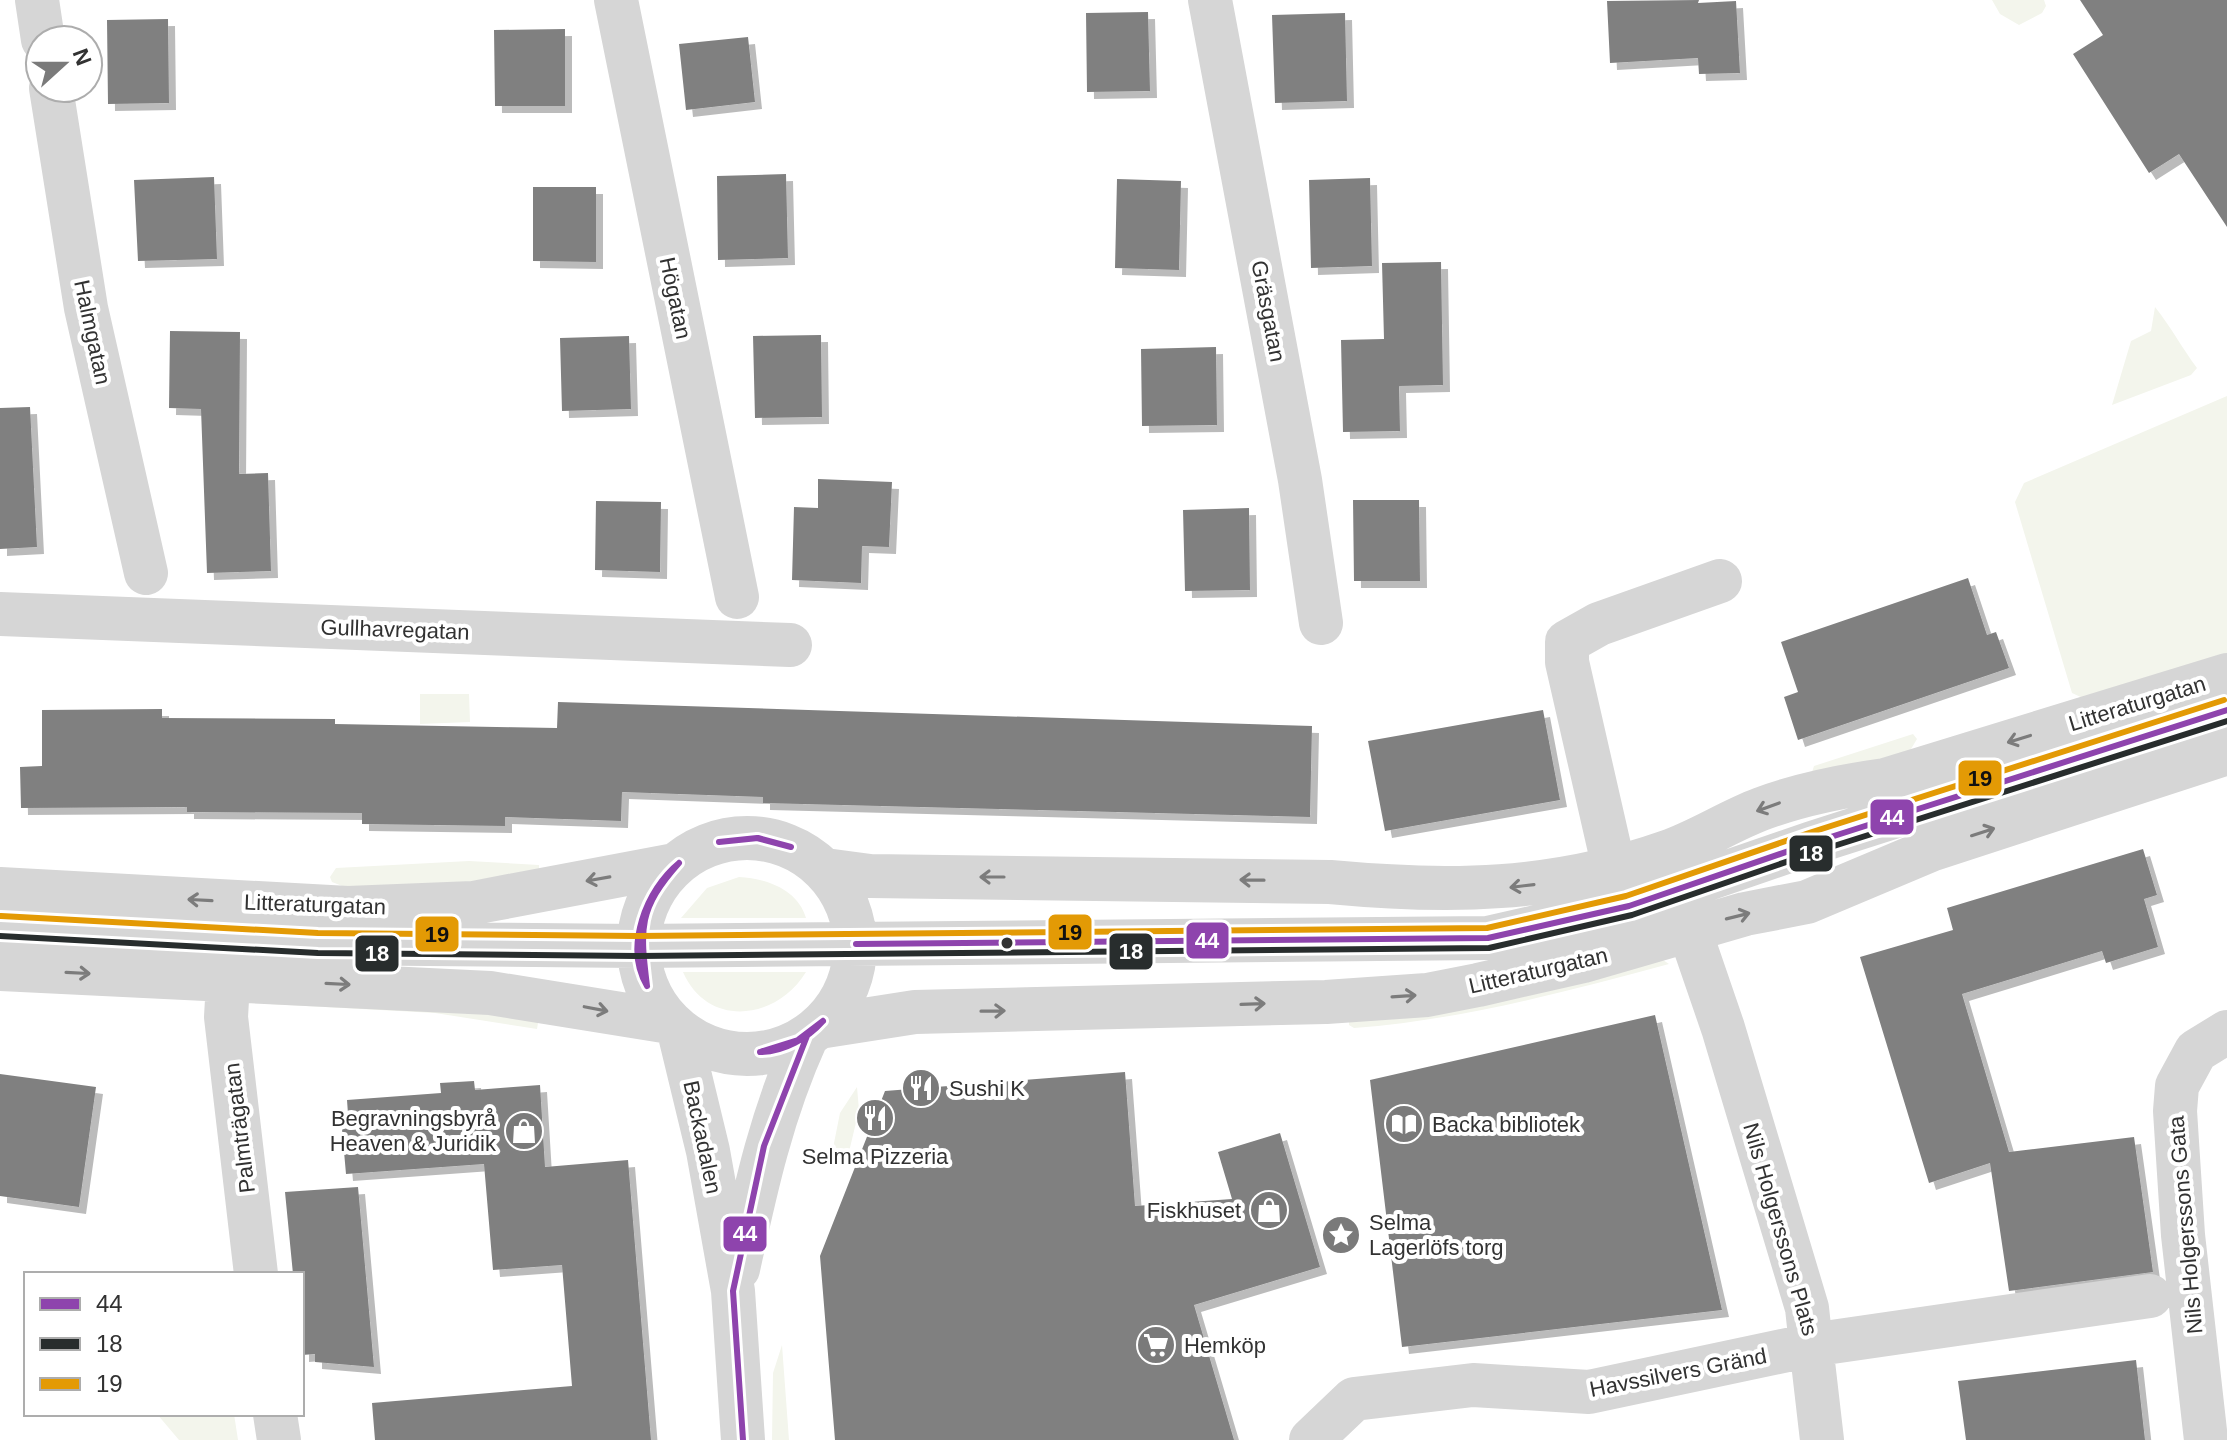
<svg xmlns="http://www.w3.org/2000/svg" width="2227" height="1440" font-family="Arial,sans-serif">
  <defs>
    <filter id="shadow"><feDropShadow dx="7" dy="7" stdDeviation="0" flood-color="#0004"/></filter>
  </defs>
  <rect width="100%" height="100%" fill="#fff"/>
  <path fill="#f3f5ec" d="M1992 0H2044L2046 6 2042 13 2019 25 2000 14Z
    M2155 307C2171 327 2182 348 2197 368L2191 375 2112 405 2131 341 2151 331Z
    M2227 396V659L2085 699 2072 693 2015 502 2024 483Z
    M420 694H469L470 722 420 724Z
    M1913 734 1917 739 1908 754 1810 778 1814 766Z
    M469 861 539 865V873L516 879 358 892 332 882 330 877 336 868Z
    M739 877C765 878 798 889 806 918H681L707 888Z
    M1663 960 1669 964C1565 992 1461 1020 1354 1028L1349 1025V1018Z
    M683 972H806C777 1020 708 1029 683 972Z
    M366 997 448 1003 539 1017 537 1029 435 1013 270 1004 294 998Z
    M857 1087 859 1110 848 1156 832 1153 840 1113Z
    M782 1345 789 1440H772L773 1373Z
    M157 1414H234L238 1440H179Z"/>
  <path fill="#808080" filter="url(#shadow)" d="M1699 0 1698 3 1736 1 1740 73 1699 74 1698 58 1610 63 1607 1Z
    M2080 0H2227V227L2179 154 2149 173 2073 54 2103 35Z
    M1148 12 1150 91 1087 92 1086 13Z
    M1345 13 1347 101 1275 103 1272 15Z
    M168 19 169 103 108 104 107 20Z
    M565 29V106H495L494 30Z
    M748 37 755 102 686 110 679 44Z
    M786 174 788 258 718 260 717 176Z
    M214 177 217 259 138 261 134 180Z
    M1370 178 1372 266 1311 268 1309 180Z
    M1117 179 1181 181 1179 270 1115 268Z
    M533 187H596V262L533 261Z
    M1441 262 1443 385 1399 386 1400 431 1343 432 1341 340 1384 339 1382 263Z
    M170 331 240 332 239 474 268 473 271 571 207 573 201 409 169 408Z
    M821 335 822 417 755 418 753 336Z
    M629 336 631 409 562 411 560 338Z
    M1216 347 1217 425 1142 426 1141 349Z
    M30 407 37 547 0 549V408Z
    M818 479 892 482 889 547 862 546 861 583 792 580 794 507 818 508Z
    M1353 500H1419L1420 581H1354Z
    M596 501 661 502 660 572 595 570Z
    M1249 508 1250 590 1185 591 1183 510Z
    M1968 578 1987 635 1996 632 2009 668 1798 740 1784 697 1798 692 1781 642Z
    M558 702 1312 726 1310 817 763 803V797L622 792 621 821 505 817V826L362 824V813L187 812V807L21 808 20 767 42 766V710L162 709V718L335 719V724L557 728Z
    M1543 710 1560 800 1385 831 1368 741Z
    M2143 849 2157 895 2144 899 2158 947 2106 963 2102 951 1962 994 2009 1152 2134 1137 2153 1272 2009 1291 1990 1163 1929 1183 1860 957 1953 930 1947 908Z
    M1655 1015 1722 1310 1402 1347 1370 1080Z
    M1125 1072 1135 1206 1232 1199 1218 1152 1280 1133 1320 1267 1194 1305 1234 1440H835L820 1256 885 1091Z
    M0 1074 96 1087 79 1207 0 1196Z
    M474 1081 475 1090 540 1085 545 1167 628 1160 651 1440H375L372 1403 572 1386 562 1265 493 1270 484 1164 346 1174 342 1129 349 1128 347 1100 441 1093 440 1083Z
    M358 1187 374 1367 315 1362V1354L302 1355V1274H293L285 1192Z
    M2136 1360 2145 1440H1966L1958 1381Z"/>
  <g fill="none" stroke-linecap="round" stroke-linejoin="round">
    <path stroke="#d6d6d6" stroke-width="44" d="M37 0 43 40
      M616 0 737 597
      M1210 0 1300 480 1321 623
      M51 88 86 308 146 573
      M0 614 790 645
      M639 946a108 108 0 1 1 216 0a108 108 0 1 1-216 0Z
      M1614 868 1567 662V642L1599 624 1720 581
      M825 870 870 876 1330 882C1448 893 1553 892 1667 852 1701 840 1729 821 1761 809 1801 794 1842 786 1885 780L2227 675
      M0 889 348 908 473 903 674 865
      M0 926 318 943 638 946 1488 938 1629 906 1812 843 2227 710
      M1689 929 1723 1028 1807 1308 1811 1345 2150 1296
      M0 969 490 993 670 1022
      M228 982 226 1017 256 1274
      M819 1027 915 1012 1326 1002 1427 995 1478 985 1583 961 1745 914 1807 902 1933 849 2227 753
      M679 1031 708 1151 733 1291 743 1440
      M738 1269C756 1186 772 1113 807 1036
      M275 1414 279 1440
      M1311 1440 1354 1399 1473 1385 1589 1392 1811 1345 1822 1440
      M2206 1440 2183 1235 2175 1111 2177 1086 2196 1051 2227 1032"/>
    <defs>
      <path id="bus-1" d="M719 842 757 838 791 847
        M719 842 758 838 791 847
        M856 944 1488 938 1629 906 1812 843 2227 710
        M647 986C624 947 646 890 679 863
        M647 986C640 928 638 909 679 863
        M760 1052C784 1052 808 1038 823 1021
        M760 1052 798 1040 823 1021
        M743 1440 733 1291 764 1146 807 1036"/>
      <path id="bus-2" d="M0 936 318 953 638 956 1489 948 1632 915 1815 852 2227 721"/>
      <path id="bus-3" d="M1 916 318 933 638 936 1487 928 1626 896 1809 833 2224 700"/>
    </defs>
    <use href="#bus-1" stroke="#fff" stroke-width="12"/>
    <use href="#bus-2" stroke="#fff" stroke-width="12"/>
    <use href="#bus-3" stroke="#fff" stroke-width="12"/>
    <use href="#bus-1" stroke="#8e44ad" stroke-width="6"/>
    <use href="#bus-2" stroke="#282d2d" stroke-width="6"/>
    <use href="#bus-3" stroke="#e39a05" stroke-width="6"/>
  </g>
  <defs><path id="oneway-shaft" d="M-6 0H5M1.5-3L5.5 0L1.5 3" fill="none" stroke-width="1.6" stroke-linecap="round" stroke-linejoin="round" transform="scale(2)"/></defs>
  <g stroke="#7c7c7c">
    <use href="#oneway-shaft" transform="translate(2019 739) rotate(163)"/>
    <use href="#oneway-shaft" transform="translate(1768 807) rotate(160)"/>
    <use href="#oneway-shaft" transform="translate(1983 832) rotate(-18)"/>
    <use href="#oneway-shaft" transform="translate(992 877) rotate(-180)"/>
    <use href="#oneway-shaft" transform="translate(598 879) rotate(170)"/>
    <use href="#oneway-shaft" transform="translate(1252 880) rotate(-179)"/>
    <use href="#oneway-shaft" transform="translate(1522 886) rotate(173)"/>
    <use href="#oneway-shaft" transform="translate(200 900) rotate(-177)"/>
    <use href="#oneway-shaft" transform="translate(1738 916) rotate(-14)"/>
    <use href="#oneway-shaft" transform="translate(78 973) rotate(3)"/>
    <use href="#oneway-shaft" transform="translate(338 984) rotate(3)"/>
    <use href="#oneway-shaft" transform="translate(1404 996) rotate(-4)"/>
    <use href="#oneway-shaft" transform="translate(1253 1004) rotate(-2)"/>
    <use href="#oneway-shaft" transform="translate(596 1009) rotate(11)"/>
    <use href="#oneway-shaft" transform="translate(993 1011) rotate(-1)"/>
  </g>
  <defs>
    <symbol id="restaurant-disc" viewBox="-11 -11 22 22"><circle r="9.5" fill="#7a7a7a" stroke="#fff"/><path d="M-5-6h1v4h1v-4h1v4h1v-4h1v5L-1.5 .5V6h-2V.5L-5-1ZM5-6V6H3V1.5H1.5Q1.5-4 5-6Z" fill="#fff"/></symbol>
    <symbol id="library-disc" viewBox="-11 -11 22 22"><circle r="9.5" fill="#7a7a7a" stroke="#fff"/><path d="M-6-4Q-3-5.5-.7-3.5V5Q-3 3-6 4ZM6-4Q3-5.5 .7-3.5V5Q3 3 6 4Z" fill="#fff"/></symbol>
    <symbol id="shop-disc" viewBox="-11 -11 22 22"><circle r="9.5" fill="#7a7a7a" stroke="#fff"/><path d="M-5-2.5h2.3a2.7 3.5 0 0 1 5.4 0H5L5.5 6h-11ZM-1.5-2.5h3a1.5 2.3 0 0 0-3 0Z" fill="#fff"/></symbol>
    <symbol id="sight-disc" viewBox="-11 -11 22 22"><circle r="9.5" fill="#7a7a7a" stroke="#fff"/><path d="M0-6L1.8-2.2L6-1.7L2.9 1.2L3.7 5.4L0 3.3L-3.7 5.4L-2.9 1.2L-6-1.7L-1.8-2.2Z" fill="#fff"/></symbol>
    <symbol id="supermarket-disc" viewBox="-11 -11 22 22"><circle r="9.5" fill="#7a7a7a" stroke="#fff"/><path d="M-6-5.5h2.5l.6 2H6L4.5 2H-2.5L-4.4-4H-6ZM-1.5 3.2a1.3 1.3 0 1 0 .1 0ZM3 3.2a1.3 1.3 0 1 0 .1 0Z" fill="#fff"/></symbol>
  </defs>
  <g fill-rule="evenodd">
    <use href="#restaurant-disc" x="899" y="1066" width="44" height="44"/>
    <use href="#restaurant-disc" x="853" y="1096" width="44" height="44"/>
    <use href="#library-disc" x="1382" y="1102" width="44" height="44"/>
    <use href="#shop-disc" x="502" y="1109" width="44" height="44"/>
    <use href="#shop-disc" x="1247" y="1188" width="44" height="44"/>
    <use href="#sight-disc" x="1319" y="1213" width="44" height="44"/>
    <use href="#supermarket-disc" x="1134" y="1323" width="44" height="44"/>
  </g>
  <circle fill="#323232" stroke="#fff" stroke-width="3" cx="1007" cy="943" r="7"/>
  <g text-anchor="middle" stroke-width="8" stroke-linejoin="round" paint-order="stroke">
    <g font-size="22" fill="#323232" stroke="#fff">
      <text transform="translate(676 298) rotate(78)" y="8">Högatan</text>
      <text transform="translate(1269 311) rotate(79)" y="8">Gräsgatan</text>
      <text transform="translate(93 332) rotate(78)" y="8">Halmgatan</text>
      <text transform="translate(395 629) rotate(2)" y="8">Gullhavregatan</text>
      <text transform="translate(2137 703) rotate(-17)" y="8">Litteraturgatan</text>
      <text transform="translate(315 904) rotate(2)" y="8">Litteraturgatan</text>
      <text transform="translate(1538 970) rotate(-13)" y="8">Litteraturgatan</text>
      <text transform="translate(239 1128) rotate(-97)" y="8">Palmträgatan</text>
      <text transform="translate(703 1137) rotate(78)" y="8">Backadalen</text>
      <text transform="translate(2185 1225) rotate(-95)" y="8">Nils Holgerssons Gata</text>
      <text transform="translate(1781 1229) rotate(74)" y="8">Nils Holgerssons Plats</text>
      <text transform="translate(1678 1372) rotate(-11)" y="8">Havssilvers Gränd</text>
    </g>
    <g font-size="22" fill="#323232" stroke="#fff" text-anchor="start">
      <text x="949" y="1096">Sushi K</text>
      <text x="496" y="1126" text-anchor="end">Begravningsbyrå<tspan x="496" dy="25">Heaven &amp; Juridik</tspan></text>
      <text x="1432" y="1132">Backa bibliotek</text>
      <text x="875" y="1164" text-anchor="middle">Selma Pizzeria</text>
      <text x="1241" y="1218" text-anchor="end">Fiskhuset</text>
      <text x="1369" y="1230">Selma<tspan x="1369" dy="25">Lagerlöfs torg</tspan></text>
      <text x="1184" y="1353">Hemköp</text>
    </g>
  </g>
  <g stroke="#fff" stroke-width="3">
    <rect x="1957" y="759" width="46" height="38" rx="8" fill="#e39a05"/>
    <rect x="1869" y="798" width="46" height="38" rx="8" fill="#8e44ad"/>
    <rect x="1788" y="834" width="46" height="39" rx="8" fill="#282d2d"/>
    <rect x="1047" y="913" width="46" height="38" rx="8" fill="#e39a05"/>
    <rect x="414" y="915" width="46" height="38" rx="8" fill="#e39a05"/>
    <rect x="1185" y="921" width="45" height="39" rx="8" fill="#8e44ad"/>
    <rect x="1108" y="932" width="46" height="39" rx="8" fill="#282d2d"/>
    <rect x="354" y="934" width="46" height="39" rx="8" fill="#282d2d"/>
    <rect x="722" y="1215" width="46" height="38" rx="8" fill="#8e44ad"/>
  </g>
  <g font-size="22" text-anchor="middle" font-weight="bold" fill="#fff">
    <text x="1892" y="825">44</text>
    <text x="1811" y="861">18</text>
    <text x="1207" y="948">44</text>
    <text x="1131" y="959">18</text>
    <text x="377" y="961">18</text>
    <text x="745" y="1241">44</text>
  </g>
  <g font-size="22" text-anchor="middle" font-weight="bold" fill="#111">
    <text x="1980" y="786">19</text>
    <text x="1070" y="940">19</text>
    <text x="437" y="942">19</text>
  </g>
  <rect x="24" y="1272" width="280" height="144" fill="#ffffff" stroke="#adadad" stroke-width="2"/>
  <rect x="40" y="1298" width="40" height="12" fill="#8e44ad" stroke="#adadad" stroke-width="2"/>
  <text x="96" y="1312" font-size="24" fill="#323232">44</text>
  <rect x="40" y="1338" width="40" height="12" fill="#282d2d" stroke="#adadad" stroke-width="2"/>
  <text x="96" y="1352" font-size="24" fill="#323232">18</text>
  <rect x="40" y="1378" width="40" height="12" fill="#e39a05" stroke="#adadad" stroke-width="2"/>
  <text x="96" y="1392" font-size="24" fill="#323232">19</text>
  <g transform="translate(64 64) rotate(69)"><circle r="38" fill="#ffffff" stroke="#adadad" stroke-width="2"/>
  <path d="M0-6L14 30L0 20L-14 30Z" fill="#7a7a7a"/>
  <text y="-12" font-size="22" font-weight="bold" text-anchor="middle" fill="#323232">N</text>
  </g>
</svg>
